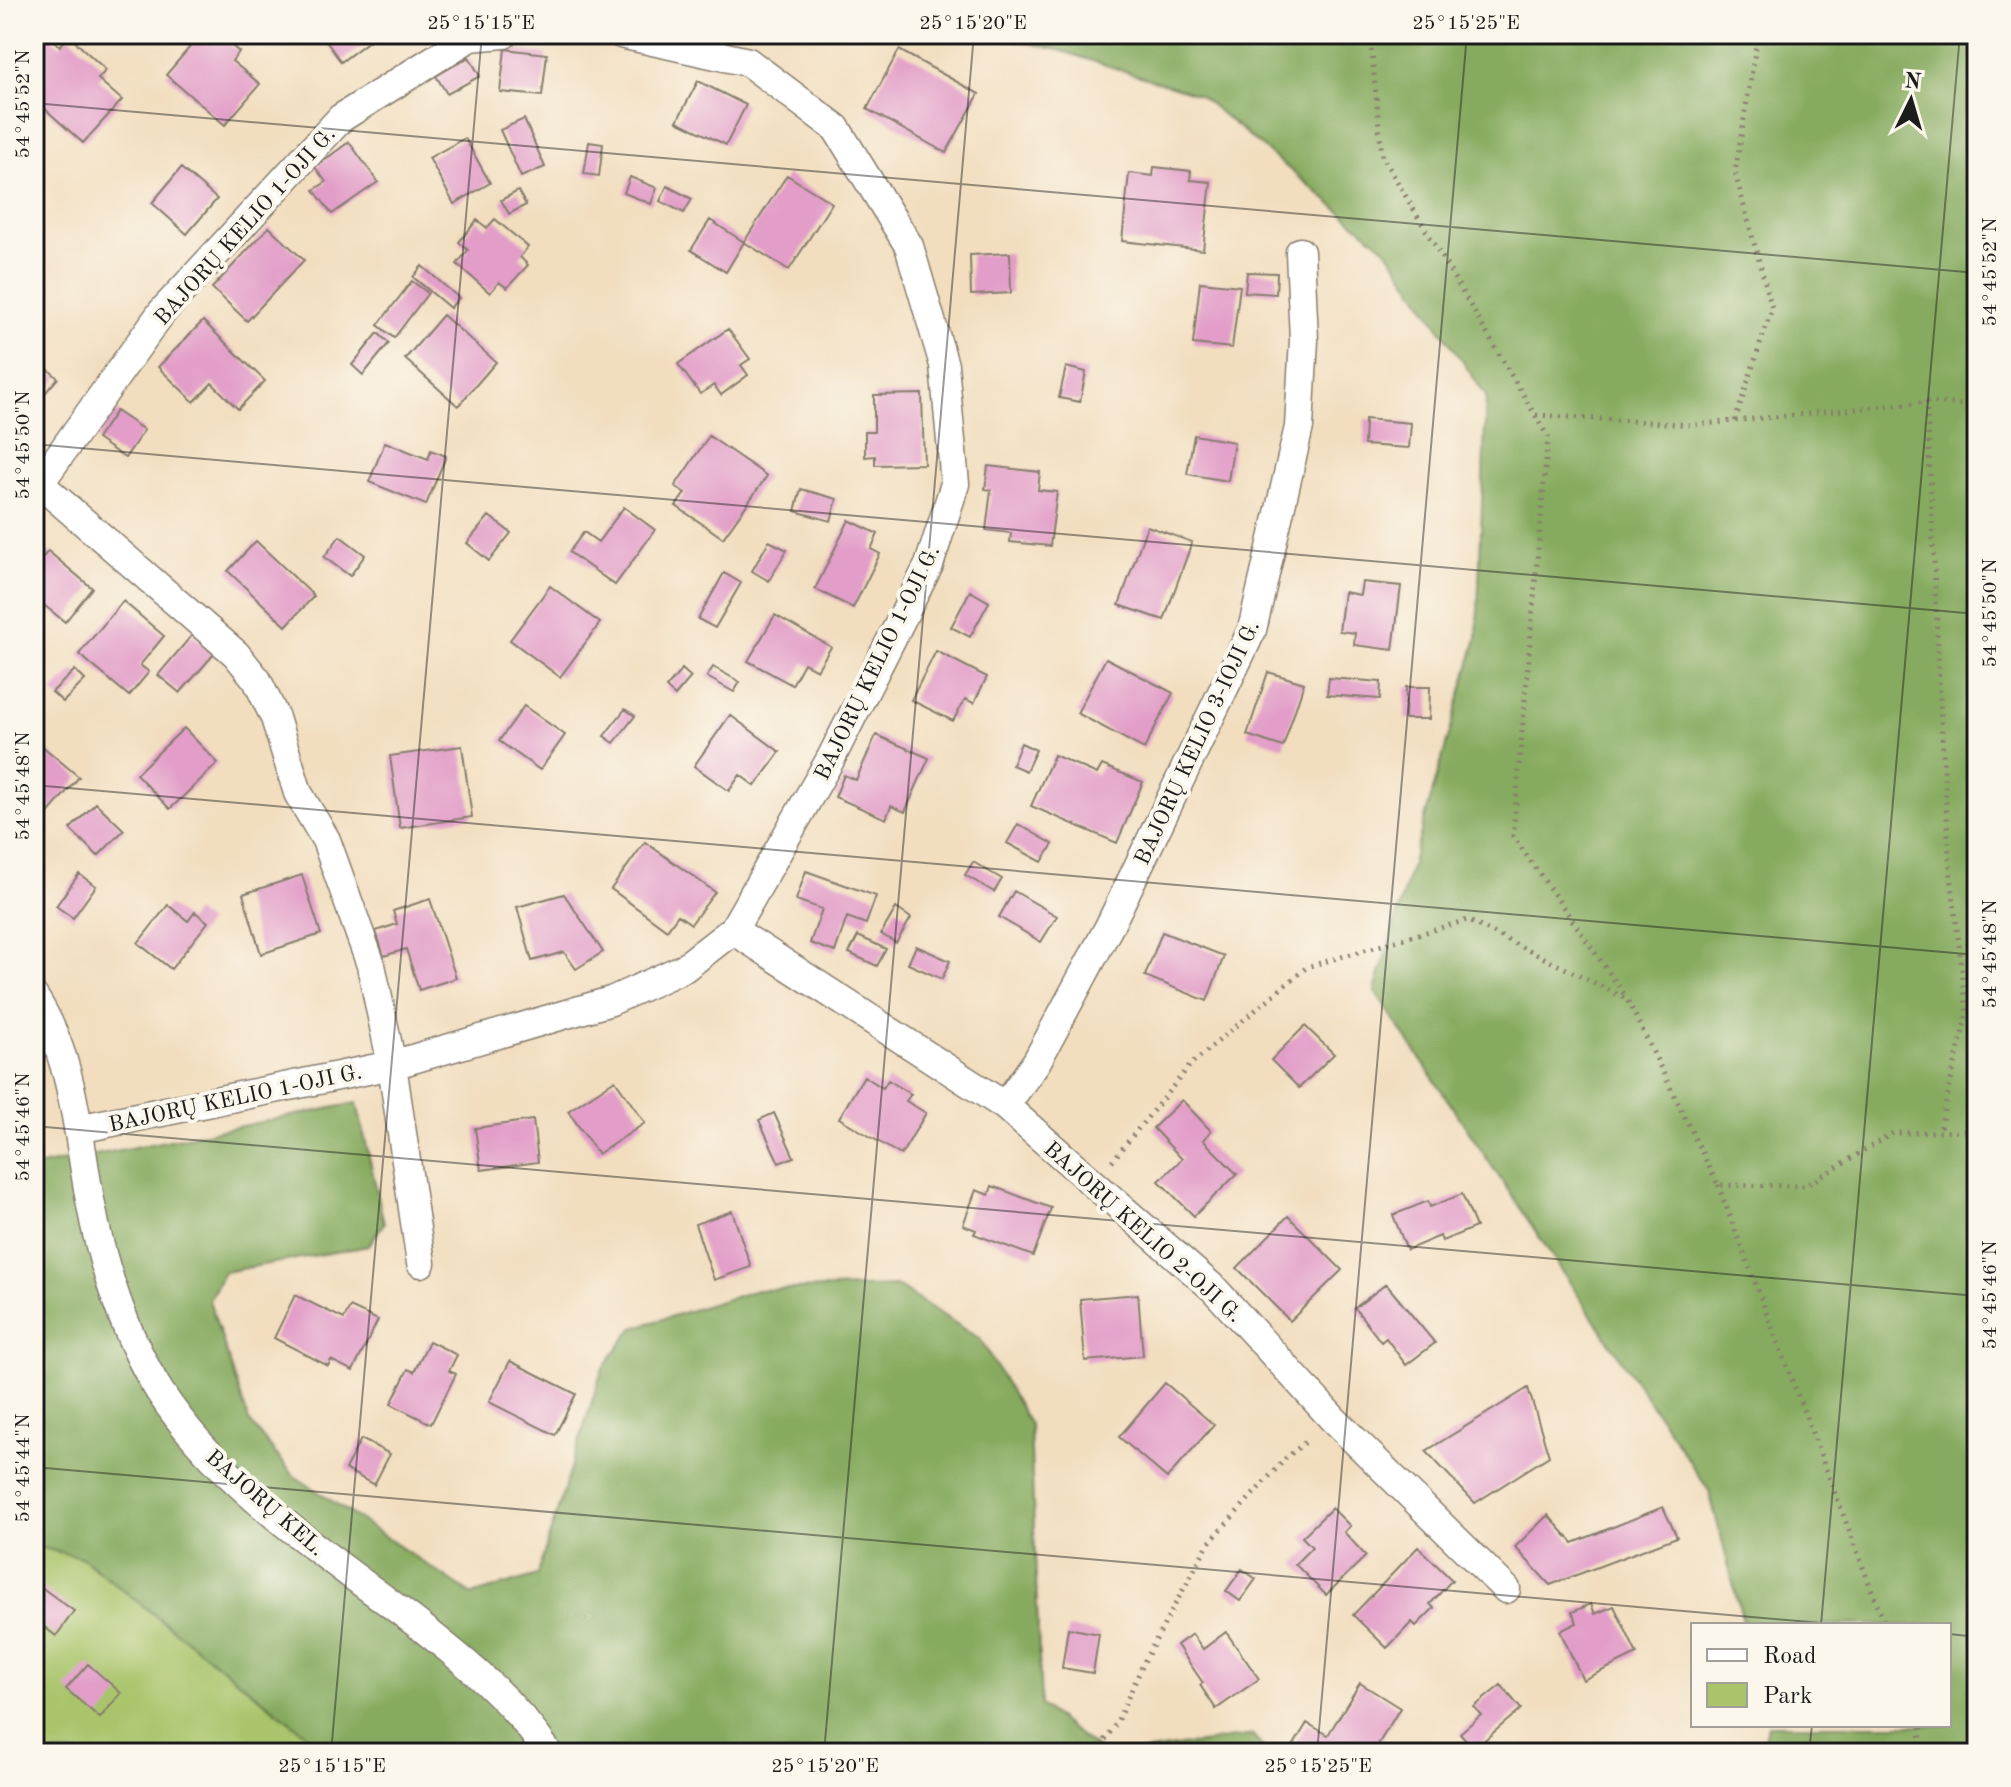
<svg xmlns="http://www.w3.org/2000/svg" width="2011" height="1787" font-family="'Old Standard TT',serif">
  <rect width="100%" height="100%" fill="#fbf7ec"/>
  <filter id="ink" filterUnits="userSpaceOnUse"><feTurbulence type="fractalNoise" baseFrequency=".0125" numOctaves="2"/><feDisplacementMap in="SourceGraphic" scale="16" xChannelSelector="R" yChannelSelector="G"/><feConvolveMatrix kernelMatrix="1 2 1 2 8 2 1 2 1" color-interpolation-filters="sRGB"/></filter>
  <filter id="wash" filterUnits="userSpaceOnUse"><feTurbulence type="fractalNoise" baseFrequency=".006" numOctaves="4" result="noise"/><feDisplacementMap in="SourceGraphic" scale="32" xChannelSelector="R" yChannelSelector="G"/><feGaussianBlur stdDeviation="1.8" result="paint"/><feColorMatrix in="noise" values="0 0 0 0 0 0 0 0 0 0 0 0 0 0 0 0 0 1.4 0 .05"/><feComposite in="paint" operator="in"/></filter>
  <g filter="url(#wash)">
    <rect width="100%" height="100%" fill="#f2debf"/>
    <path fill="#a9c46b" stroke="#627044" stroke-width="2" d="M34 1546 81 1557 330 1753H34Z"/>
    <path fill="#86aa5f" stroke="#51633e" stroke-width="2" d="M989 34H1977V1753H1762L1768 1725H1949V1625H1744L1709 1491 1375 991 1477 638 1486 396 1386 249 1199 95 1059 50Z
      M357 1103 384 1223 368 1246 224 1272 209 1300 249 1421 293 1475 472 1595 537 1575 602 1370 633 1328 757 1290 897 1286 980 1339 1030 1425 1041 1706 1103 1753H330L81 1557 34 1546V1167Z
      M1253 1735 1267 1753H1136Z"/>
    <g id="blocks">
      <path fill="#e29dc8" d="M41 34H47L60 46 69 36 106 70 98 79 122 100 83 143 34 99V41Z
        M201 34H218L239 52 232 61 260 84 225 125 166 75Z
        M321 34H378L341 62Z
        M505 49 547 54 542 96 500 92Z
        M899 50 979 94 946 153 867 109Z
        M469 57 480 76 447 94 436 76Z
        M698 81 746 105 726 145 677 121Z
        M524 119 545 167 521 177 500 130Z
        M465 138 490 183 454 204 429 158Z
        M349 142 378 182 332 214 314 190 326 182 315 167Z
        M589 142 603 144 599 176 584 174Z
        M1154 167 1191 171 1190 180 1211 182 1203 250 1122 241 1129 173 1153 176Z
        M181 168 217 199 187 234 152 203Z
        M787 175 832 203 789 270 744 242Z
        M630 177 657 188 651 204 624 193Z
        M667 186 692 199 684 213 660 201Z
        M518 191 526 205 509 214 501 200Z
        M495 219 528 247 520 257 528 265 507 288 499 282 490 293 457 264 468 250 459 242 477 220 487 228Z
        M710 220 744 242 726 272 691 250Z
        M269 227 304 260 247 321 212 288Z
        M1010 253 1011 293 971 295 970 255Z
        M422 266 459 298 450 308 413 277Z
        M1247 272 1277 273 1276 294 1245 292Z
        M412 281 428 293 394 338 378 325Z
        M1200 282 1240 286 1232 348 1193 344Z
        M443 315 496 362 458 406 405 359Z
        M203 321 265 381 238 409 212 383 194 402 158 367Z
        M728 329 750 359 741 365 748 375 721 395 714 385 700 394 678 364Z
        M378 333 389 343 363 375 352 365Z
        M34 357 58 378 34 406Z
        M1066 367 1086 372 1080 402 1059 398Z
        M922 394 924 464 875 465V456L865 457V432H874V395Z
        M116 411 144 430 125 458 97 439Z
        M1365 419 1411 423 1409 448 1364 445Z
        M1194 435 1234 442 1228 481 1187 474Z
        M709 436 767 476 723 538 676 506 685 493 675 486Z
        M385 442 428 459 431 450 446 456 426 505 369 482Z
        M988 466 1040 472 1038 490 1057 492 1050 546 1010 542 1011 533 986 530 991 490 985 489Z
        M801 489 837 499 831 521 795 511Z
        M624 507 655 530 615 585 569 552 584 532 598 542Z
        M489 516 511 533 489 561 467 543Z
        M849 520 878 534 871 549 880 554 853 608 815 589Z
        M1147 526 1192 542 1164 620 1119 605Z
        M340 536 365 555 350 576 324 557Z
        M256 541 314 596 286 626 228 571Z
        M769 541 787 550 769 581 752 571Z
        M48 551 92 588 65 622 34 597V568Z
        M724 573 741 583 715 628 698 619Z
        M1362 582 1401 586 1393 650 1354 645 1355 633 1339 631 1344 592 1360 595Z
        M550 586 600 623 560 677 510 640Z
        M970 591 989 602 970 637 951 627Z
        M123 601 164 636 140 665 149 672 129 696 79 654Z
        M775 615 831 647 817 670 804 663 792 685 748 661Z
        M192 635 214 654 180 693 158 675Z
        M936 651 987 677 974 703 965 699 953 721 911 700Z
        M1106 658 1173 693 1144 749 1077 713Z
        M713 667 740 682 734 692 707 677Z
        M682 669 691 677 675 696 666 688Z
        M75 670 85 680 63 702 52 692Z
        M1268 672 1304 683 1283 747 1247 735Z
        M1329 678 1381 682 1380 699 1327 695Z
        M1406 687H1430L1429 719H1405Z
        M524 706 565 735 540 770 499 741Z
        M625 709 635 716 614 743 604 736Z
        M730 715 780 752 755 786 740 775 729 791 694 766Z
        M184 728 218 763 170 809 136 774Z
        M876 735 929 758 905 812 891 806 886 819 835 797 844 775 856 780Z
        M1021 743 1036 750 1026 771 1012 765Z
        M41 745 79 777 44 818 34 809V753Z
        M462 746 472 817 400 828 390 756Z
        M1054 755 1097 774 1102 765 1143 782 1117 843 1031 806Z
        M96 803 124 830 98 856 70 829Z
        M1018 824 1053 844 1042 862 1007 843Z
        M645 842 715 892 691 924 678 915 667 930 611 889Z
        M973 862 1002 879 994 892 965 875Z
        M806 871 876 896 866 924 847 917 835 952 810 943 822 909 796 900Z
        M79 874 96 886 73 918 56 906Z
        M302 875 321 934 261 954 243 894Z
        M1014 891 1057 916 1041 942 999 917Z
        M564 894 603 952 576 969 564 952 532 961 517 907Z
        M430 899 456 978 419 990 406 949 384 956 376 931 397 924 393 911Z
        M168 905 188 921 195 912 208 922 171 969 138 943Z
        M896 908 911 918 896 943 881 934Z
        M1162 932 1224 956 1207 1001 1145 976Z
        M858 936 886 949 877 966 849 953Z
        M916 946 950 961 942 979 908 964Z
        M1305 1026 1334 1054 1299 1088 1271 1060Z
        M864 1076 883 1088 888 1080 911 1094 906 1101 926 1113 901 1155 839 1118Z
        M615 1080 645 1123 598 1154 568 1111Z
        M1182 1100 1211 1131 1203 1140 1237 1174 1194 1216 1159 1181 1182 1159 1153 1128Z
        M774 1113 794 1157 779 1163 759 1120Z
        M533 1120 538 1162 481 1170 475 1128Z
        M992 1186 1051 1208 1033 1256 974 1234 976 1230 963 1225 976 1190 989 1195Z
        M1462 1194 1476 1227 1442 1241 1440 1236 1407 1250 1393 1215 1428 1201 1430 1207Z
        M732 1211 751 1267 714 1280 695 1224Z
        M1288 1216 1342 1270 1290 1321 1237 1268Z
        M1386 1284 1435 1343 1406 1365 1386 1338 1381 1342 1355 1308Z
        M1138 1294 1143 1356 1085 1361 1080 1299Z
        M295 1295 344 1319 350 1307 378 1320 353 1371 331 1360 328 1366 274 1338Z
        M429 1341 457 1355 449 1371 456 1374 431 1424 391 1404 408 1369 414 1372Z
        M510 1361 576 1394 555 1435 489 1402Z
        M1165 1383 1214 1425 1167 1478 1119 1437Z
        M1528 1388 1549 1456 1475 1503 1426 1451Z
        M361 1439 390 1454 374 1485 345 1469Z
        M1663 1507 1677 1537 1550 1585 1515 1547 1548 1515 1573 1543Z
        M1332 1508 1350 1526 1344 1532 1366 1556 1326 1595 1295 1564 1312 1547 1302 1537Z
        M1418 1547 1452 1580 1430 1604 1434 1608 1416 1626 1412 1622 1387 1648 1353 1615Z
        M1242 1569 1256 1579 1240 1601 1226 1591Z
        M34 1582 74 1611 56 1636 34 1619Z
        M1591 1604 1595 1614 1614 1606 1637 1654 1583 1680 1560 1631 1577 1623 1572 1612Z
        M1068 1628 1099 1634 1093 1673 1062 1668Z
        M1226 1632 1259 1679 1216 1709 1200 1685 1203 1683 1177 1645 1192 1634 1203 1649Z
        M88 1664 121 1693 100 1718 66 1689Z
        M1360 1683 1400 1708 1373 1753H1289L1307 1723 1328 1735Z
        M1501 1685 1521 1709 1474 1749 1460 1733 1481 1715 1474 1707Z"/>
    </g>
  </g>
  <g filter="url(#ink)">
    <use href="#blocks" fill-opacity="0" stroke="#877d6e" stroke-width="2"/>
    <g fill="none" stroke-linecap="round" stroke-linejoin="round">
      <defs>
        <path id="minor" d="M40 484 236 654 257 680 275 718 298 793 326 840 371 965 392 1065 421 1263
          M34 491 162 312 341 118 470 37 504 34
          M733 930 1005 1106 1214 1289 1333 1419 1506 1589
          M34 997C75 1060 77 1134 91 1205 102 1266 127 1340 160 1392 223 1489 330 1557 420 1626 467 1663 515 1702 548 1753
          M1005 1106 1037 1061 1110 925 1252 630 1299 427 1304 340 1300 252
          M78 1129 392 1065 611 1001 684 968 733 930 830 760 929 565 955 484 944 365 909 246 836 128 748 62 621 34"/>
      </defs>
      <use href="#minor" stroke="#877d6e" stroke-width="31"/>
      <path stroke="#877d6e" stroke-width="5" stroke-dasharray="2 6" stroke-linecap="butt" d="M1370 34 1382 156 1548 437 1513 836 1627 998
        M1927 402 1940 702 1950 868 1967 1013 1939 1132
        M1536 415 1693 425 1927 402 1977 406
        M1735 421 1772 308 1735 173 1758 34
        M1112 1161 1191 1064 1307 967 1467 920 1627 999 1718 1185 1805 1186 1893 1133 1977 1131
        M1718 1185 1885 1625
        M1096 1753 1116 1724 1145 1660 1208 1544 1286 1458 1309 1439
        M1918 1753 1922 1725"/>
      <use href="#minor" stroke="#fff" stroke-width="28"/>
    </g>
  </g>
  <path fill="none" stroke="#1c1c1c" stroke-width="2" stroke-opacity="0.45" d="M34 103 1977 273M34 444 1977 614M34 785 1977 955M34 1126 1977 1296M34 1467 1844 1625M1821 1625 1960 34M1949 1634 1977 1637M331 1753 482 34M824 1753 974 34M1317 1753 1467 34M1809 1753 1812 1725"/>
  <g text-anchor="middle" stroke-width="8" stroke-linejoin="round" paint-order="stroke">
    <g font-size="22" fill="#1c1c1c" stroke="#fbf7ec">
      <text transform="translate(244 225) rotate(-48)" y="8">BAJORŲ KELIO 1-OJI G.</text>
      <text transform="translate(876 662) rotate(-64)" y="8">BAJORŲ KELIO 1-OJI G.</text>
      <text transform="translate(1196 742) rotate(-65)" y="8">BAJORŲ KELIO 3-IOJI G.</text>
      <text transform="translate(235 1097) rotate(-12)" y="8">BAJORŲ KELIO 1-OJI G.</text>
      <text transform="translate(1144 1231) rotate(42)" y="8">BAJORŲ KELIO 2-OJI G.</text>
      <text transform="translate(266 1502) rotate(41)" y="8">BAJORŲ KEL.</text>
    </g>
  </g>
  <rect width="2011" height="1787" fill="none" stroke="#fbf7ec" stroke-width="88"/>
  <rect x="1691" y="1623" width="260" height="104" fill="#fbf7ec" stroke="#a29f99" stroke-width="2"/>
  <rect x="1707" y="1649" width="40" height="12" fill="#ffffff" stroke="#a29f99" stroke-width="2"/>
  <text x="1763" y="1663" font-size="24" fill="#1c1c1c">Road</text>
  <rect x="1707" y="1683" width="40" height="24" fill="#a9c46b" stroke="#a29f99" stroke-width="2"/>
  <text x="1763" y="1703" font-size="24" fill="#1c1c1c">Park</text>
  <g transform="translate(1911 100) rotate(5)" stroke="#fbf7ec" stroke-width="6" paint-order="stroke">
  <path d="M0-6L14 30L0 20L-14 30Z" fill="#1c1c1c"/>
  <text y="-12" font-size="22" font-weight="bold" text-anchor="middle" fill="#1c1c1c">N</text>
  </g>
  <rect x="44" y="44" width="1923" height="1699" fill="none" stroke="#1c1c1c" stroke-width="3"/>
  <g font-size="20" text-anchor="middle" fill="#1c1c1c">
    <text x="481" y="29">25°15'15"E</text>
    <text x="973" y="29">25°15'20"E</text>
    <text x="1466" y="29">25°15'25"E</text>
    <text transform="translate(22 104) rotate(-90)" y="7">54°45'52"N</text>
    <text transform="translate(1989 272) rotate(-90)" y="7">54°45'52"N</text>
    <text transform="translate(22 445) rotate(-90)" y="7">54°45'50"N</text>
    <text transform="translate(1989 613) rotate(-90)" y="7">54°45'50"N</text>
    <text transform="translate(22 786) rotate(-90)" y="7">54°45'48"N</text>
    <text transform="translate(1989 954) rotate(-90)" y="7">54°45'48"N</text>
    <text transform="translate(22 1127) rotate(-90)" y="7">54°45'46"N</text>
    <text transform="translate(1989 1295) rotate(-90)" y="7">54°45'46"N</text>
    <text transform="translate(22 1468) rotate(-90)" y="7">54°45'44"N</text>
    <text x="332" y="1772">25°15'15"E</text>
    <text x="825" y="1772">25°15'20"E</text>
    <text x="1318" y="1772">25°15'25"E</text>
  </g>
</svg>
